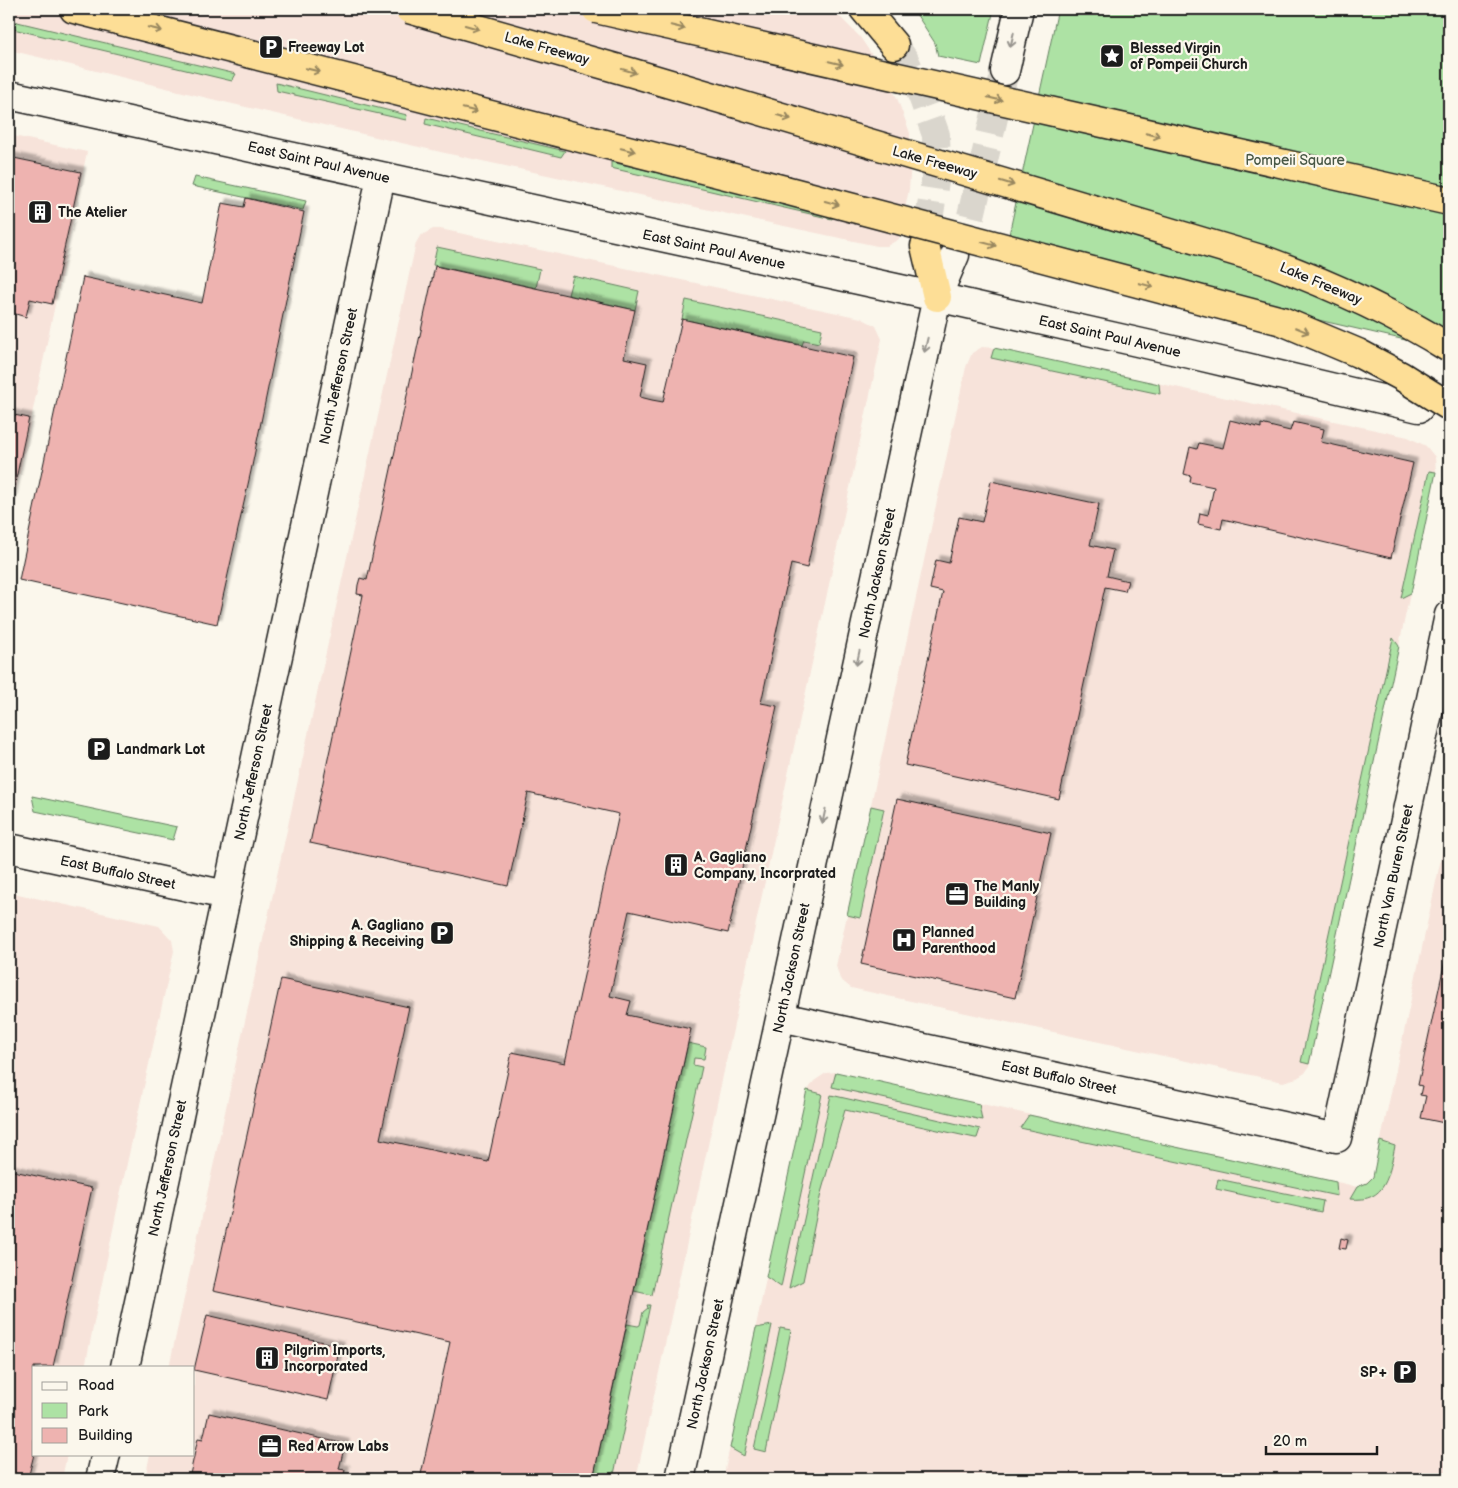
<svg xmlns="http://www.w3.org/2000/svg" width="1458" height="1488" font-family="'Balsamiq Sans',sans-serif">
  <defs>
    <filter id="shadow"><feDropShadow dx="4.5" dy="-4.5" stdDeviation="1" flood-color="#0004"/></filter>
  </defs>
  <rect width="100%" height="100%" fill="#fbf7ec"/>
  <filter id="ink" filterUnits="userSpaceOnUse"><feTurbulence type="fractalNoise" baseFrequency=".02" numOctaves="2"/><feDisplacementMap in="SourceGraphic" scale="10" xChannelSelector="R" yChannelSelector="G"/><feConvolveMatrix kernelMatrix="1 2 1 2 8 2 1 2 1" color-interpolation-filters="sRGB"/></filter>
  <g filter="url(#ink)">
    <path fill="#f7e3da" d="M9 9H832L860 37 878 64 897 98 910 133 911 162 909 189 899 239 887 246H877L445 153 220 101 9 50Z
      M9 135 87 152 9 524Z
      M433 229H440L861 318 876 326 882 339 636 1479H145L150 1454H194V1367H169L416 243 420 236Z
      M982 347 994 348 1408 437 1426 446 1435 457 1436 472 1309 1067 1305 1073 1297 1078 1283 1082 851 988 840 979 836 966 966 367 972 353Z
      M1449 821V1479H723L806 1093 814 1081 826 1073 836 1072 1346 1184 1357 1187 1362 1185 1373 1177Z
      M9 892 159 926 172 940 174 951 120 1195 85 1367H34V1454H67L62 1479H9Z"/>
    <path fill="#ade2a4" stroke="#647f60" d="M913 9H994L981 65 938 56 935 43Z
      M1058 9H1449V350L1009 249 1007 244Z
      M9 20 236 74 232 81 9 28Z
      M276 83 407 115 406 120 277 91Z
      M426 118 565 151 561 157 425 124Z
      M611 162 834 212 832 219 611 168Z
      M195 177 306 201 303 210 192 186Z
      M437 247 540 269 536 288 433 265Z
      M573 276 639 291 635 310 568 295Z
      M686 300 822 329 819 343 804 340 802 345 682 319Z
      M994 348 1159 384 1160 394 991 358Z
      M1429 471 1436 472 1411 593 1401 598Z
      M1393 638 1399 646 1309 1064 1301 1062Z
      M32 796 177 827 173 840 35 811Z
      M871 806 884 809 860 918 847 915Z
      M688 1043 706 1047 704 1059 694 1058 693 1065 702 1067 652 1295 634 1291Z
      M836 1072 979 1104 982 1120 832 1087Z
      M807 1090 822 1094 781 1287 766 1277Z
      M831 1095 980 1129 977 1138H975L845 1110 821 1193 803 1281 789 1288Z
      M1029 1115 1336 1182 1337 1196 1020 1128Z
      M1380 1141 1395 1146C1389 1174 1387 1203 1350 1199L1357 1187 1367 1183 1373 1177Z
      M1218 1179 1323 1201 1321 1212 1216 1189Z
      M647 1305H650L613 1479H593L627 1324 638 1326 640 1325 643 1312 648 1308Z
      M772 1325 744 1456 730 1448 756 1328Z
      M780 1328 791 1330 766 1452 754 1449Z"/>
    <path fill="#eeb3b0" stroke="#1c1c1c" filter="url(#shadow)" d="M9 157 81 172 52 304 30 299 26 317 9 312Z
      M246 198 304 212 251 471 217 624 19 580 83 277 202 303 222 203 244 207Z
      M435 266 635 310 624 358 647 363 640 397 652 400 663 402 682 319 853 357 807 568 791 564 761 703 777 706 728 933 629 911 610 996 631 1001 627 1015 691 1029 593 1479H420L450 1342 213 1291 281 979 409 1007 380 1139 488 1162 512 1052 565 1063 619 814 528 793 508 886 310 843 363 595 357 594 358 585 360 578 367 580Z
      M9 414 29 418 9 512Z
      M1230 420 1261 428V424L1290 431 1293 422 1324 429 1321 442 1413 463 1391 558 1223 519 1221 529 1198 524 1200 513 1208 515 1214 487 1190 482 1191 476 1184 474 1190 447 1197 449 1199 443 1223 448Z
      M991 481 1099 504 1090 545 1113 550 1107 576 1128 581 1125 591 1105 587 1059 799 905 765 943 592 930 589 936 560 949 563 959 517 982 522Z
      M897 799 1051 833 1015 998 861 964Z
      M1449 942V1124L1421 1118 1426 1096 1420 1095 1422 1086 1418 1085Z
      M9 1170 92 1188 53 1367H34V1454L28 1479H9Z
      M1341 1238 1348 1240 1346 1249 1339 1248Z
      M207 1315 340 1346 328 1400 194 1370Z
      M209 1413 345 1444 339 1469 345 1470 343 1479H189L198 1438 203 1439Z"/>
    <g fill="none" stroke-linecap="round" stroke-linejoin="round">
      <path stroke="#dad6cd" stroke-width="28" stroke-dasharray="28 14" stroke-linecap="butt" d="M955 255 970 220 1005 71"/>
      <path stroke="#dad6cd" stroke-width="28" stroke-dasharray="28 14" stroke-linecap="butt" d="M894 45 905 60 922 96 936 135 937 168 925 246"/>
      <defs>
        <path id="street" d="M9 848 226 895
          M125 1367 381 177
          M100 1479 106 1454"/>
        <path id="secondary" d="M1005 71 1019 9
          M9 95 937 297 1186 353 1419 408
          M781 1017 1337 1138 1449 615
          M680 1479 937 297 955 255"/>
        <path id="highway" d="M74 9 785 190
          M864 9 894 45
          M925 246 937 297"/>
      </defs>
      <use href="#street" stroke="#1c1c1c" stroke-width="31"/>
      <use href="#secondary" stroke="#1c1c1c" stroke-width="31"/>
      <use href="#highway" stroke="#1c1c1c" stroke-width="31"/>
      <use href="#street" stroke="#fbf7ec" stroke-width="28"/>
      <use href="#secondary" stroke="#fbf7ec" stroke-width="28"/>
      <use href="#highway" stroke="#fdde96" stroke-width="28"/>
      <defs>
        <path id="highway-bridge" d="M409 9 633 73 1264 260C1329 284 1390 311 1449 348
          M596 9 1449 201
          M785 190 1282 321 1358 353 1401 376 1449 406"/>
      </defs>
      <use href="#highway-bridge" stroke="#1c1c1c" stroke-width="31" stroke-linecap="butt"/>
      <use href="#highway-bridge" stroke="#fdde96" stroke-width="28"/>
    </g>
    <defs><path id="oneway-shaft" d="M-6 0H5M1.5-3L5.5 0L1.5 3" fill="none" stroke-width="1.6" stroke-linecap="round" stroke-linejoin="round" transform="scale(1.25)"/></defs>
    <g stroke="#98875f">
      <use href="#oneway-shaft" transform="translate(472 27) rotate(16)"/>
      <use href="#oneway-shaft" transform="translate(678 27) rotate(13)"/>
      <use href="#oneway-shaft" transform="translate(155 29) rotate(14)"/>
      <use href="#oneway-shaft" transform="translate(836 63) rotate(13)"/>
      <use href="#oneway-shaft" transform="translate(313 70) rotate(14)"/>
      <use href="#oneway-shaft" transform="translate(629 71) rotate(16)"/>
      <use href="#oneway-shaft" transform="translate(995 99) rotate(13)"/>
      <use href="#oneway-shaft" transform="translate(470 110) rotate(14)"/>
      <use href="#oneway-shaft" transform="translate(784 117) rotate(16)"/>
      <use href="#oneway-shaft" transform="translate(1153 135) rotate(13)"/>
      <use href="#oneway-shaft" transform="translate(628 150) rotate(14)"/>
      <use href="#oneway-shaft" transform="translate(1007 183) rotate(17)"/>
      <use href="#oneway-shaft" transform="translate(832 203) rotate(15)"/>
      <use href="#oneway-shaft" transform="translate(989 244) rotate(15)"/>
      <use href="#oneway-shaft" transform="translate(1146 285) rotate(15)"/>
      <use href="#oneway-shaft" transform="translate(1302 330) rotate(22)"/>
    </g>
    <g stroke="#97948e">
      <use href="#oneway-shaft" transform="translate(1012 40) rotate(103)"/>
      <use href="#oneway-shaft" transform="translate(926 345) rotate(103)"/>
      <use href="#oneway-shaft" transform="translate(858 658) rotate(102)"/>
      <use href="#oneway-shaft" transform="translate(824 816) rotate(102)"/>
    </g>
  </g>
  <defs>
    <symbol id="parking-square" viewBox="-11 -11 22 22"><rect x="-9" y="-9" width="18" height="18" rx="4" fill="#1c1c1c" stroke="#fbf7ec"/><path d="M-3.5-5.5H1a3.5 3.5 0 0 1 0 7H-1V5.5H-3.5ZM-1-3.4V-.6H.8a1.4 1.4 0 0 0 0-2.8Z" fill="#fff"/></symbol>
    <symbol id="sight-square" viewBox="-11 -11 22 22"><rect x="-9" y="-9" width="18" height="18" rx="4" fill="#1c1c1c" stroke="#fbf7ec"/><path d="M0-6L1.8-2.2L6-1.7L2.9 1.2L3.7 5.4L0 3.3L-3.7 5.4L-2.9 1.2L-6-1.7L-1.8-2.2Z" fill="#fff"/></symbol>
    <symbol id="building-square" viewBox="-11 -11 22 22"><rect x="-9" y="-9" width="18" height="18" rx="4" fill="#1c1c1c" stroke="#fbf7ec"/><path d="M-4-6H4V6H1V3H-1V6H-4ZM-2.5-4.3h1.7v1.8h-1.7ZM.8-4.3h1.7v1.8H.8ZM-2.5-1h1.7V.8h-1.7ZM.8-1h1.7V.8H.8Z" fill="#fff"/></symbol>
    <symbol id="office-square" viewBox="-11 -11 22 22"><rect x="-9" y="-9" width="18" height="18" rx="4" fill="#1c1c1c" stroke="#fbf7ec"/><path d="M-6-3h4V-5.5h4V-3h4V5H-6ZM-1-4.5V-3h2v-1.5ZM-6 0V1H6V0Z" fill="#fff"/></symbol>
    <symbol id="hospital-square" viewBox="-11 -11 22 22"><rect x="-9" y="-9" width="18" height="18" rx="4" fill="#1c1c1c" stroke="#fbf7ec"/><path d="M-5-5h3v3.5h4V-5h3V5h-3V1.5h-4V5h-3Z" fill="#fff"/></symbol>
  </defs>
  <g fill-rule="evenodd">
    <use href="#parking-square" x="257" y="33" width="28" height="28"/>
    <use href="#sight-square" x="1098" y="42" width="28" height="28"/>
    <use href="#building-square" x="26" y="198" width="28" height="28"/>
    <use href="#parking-square" x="85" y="735" width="28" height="28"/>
    <use href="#building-square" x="662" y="851" width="28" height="28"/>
    <use href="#office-square" x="943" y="880" width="28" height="28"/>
    <use href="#parking-square" x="428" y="919" width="28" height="28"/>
    <use href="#hospital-square" x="890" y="926" width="28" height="28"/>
    <use href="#building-square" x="253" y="1344" width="28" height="28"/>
    <use href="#parking-square" x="1391" y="1358" width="28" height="28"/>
    <use href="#office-square" x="256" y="1432" width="28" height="28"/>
  </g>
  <g text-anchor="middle" stroke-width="4.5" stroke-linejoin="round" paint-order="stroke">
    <g font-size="14" font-weight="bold" fill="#1c1c1c" stroke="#fbf7ec" text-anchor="start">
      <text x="288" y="52">Freeway Lot</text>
      <text x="1130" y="53">Blessed Virgin<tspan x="1130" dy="16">of Pompeii Church</tspan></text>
      <text x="58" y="217">The Atelier</text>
      <text x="116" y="754">Landmark Lot</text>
      <text x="694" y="862">A. Gagliano<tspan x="694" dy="16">Company, Incorprated</tspan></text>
      <text x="974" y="891">The Manly<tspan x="974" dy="16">Building</tspan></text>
      <text x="424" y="930" text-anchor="end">A. Gagliano<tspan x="424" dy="16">Shipping &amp; Receiving</tspan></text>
      <text x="922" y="937">Planned<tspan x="922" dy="16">Parenthood</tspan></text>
      <text x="284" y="1355">Pilgrim Imports,<tspan x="284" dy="16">Incorporated</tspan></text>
      <text x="1388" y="1377" text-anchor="end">SP+</text>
      <text x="288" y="1451">Red Arrow Labs</text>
    </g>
    <g font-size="14" fill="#1c1c1c" stroke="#fbf7ec">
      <text transform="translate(547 48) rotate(16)" y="5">Lake Freeway</text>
      <text transform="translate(319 162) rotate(13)" y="5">East Saint Paul Avenue</text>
      <text transform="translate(935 162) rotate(16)" y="5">Lake Freeway</text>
      <text transform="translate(714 249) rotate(12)" y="5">East Saint Paul Avenue</text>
      <text transform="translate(1321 283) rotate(23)" y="5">Lake Freeway</text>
      <text transform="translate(1110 336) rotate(13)" y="5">East Saint Paul Avenue</text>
      <text transform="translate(338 376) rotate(-78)" y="5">North Jefferson Street</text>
      <text transform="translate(877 573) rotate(-78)" y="5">North Jackson Street</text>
      <text transform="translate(253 772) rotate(-78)" y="5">North Jefferson Street</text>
      <text transform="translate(118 872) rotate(12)" y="5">East Buffalo Street</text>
      <text transform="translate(1393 876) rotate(-78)" y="5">North Van Buren Street</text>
      <text transform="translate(791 968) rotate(-78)" y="5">North Jackson Street</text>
      <text transform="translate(1059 1077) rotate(12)" y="5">East Buffalo Street</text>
      <text transform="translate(167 1168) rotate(-78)" y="5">North Jefferson Street</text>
      <text transform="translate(705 1364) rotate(-78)" y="5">North Jackson Street</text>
    </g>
    <g font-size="14" fill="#485745" stroke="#fbf7ec">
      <text x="1295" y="165">Pompeii Square</text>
    </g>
  </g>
  <rect width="1458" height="1488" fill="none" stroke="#fbf7ec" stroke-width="30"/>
  <rect x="15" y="15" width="1428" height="1458" fill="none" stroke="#1c1c1c" stroke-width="2" filter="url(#ink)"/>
  <rect x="32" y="1366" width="162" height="90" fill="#fbf7ec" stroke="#a29f99"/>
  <rect x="42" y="1382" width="25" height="8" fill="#fbf7ec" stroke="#a29f99"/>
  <text x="78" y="1390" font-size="15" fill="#1c1c1c">Road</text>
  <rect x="42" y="1403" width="25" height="15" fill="#ade2a4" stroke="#a29f99"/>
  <text x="78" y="1416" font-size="15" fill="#1c1c1c">Park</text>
  <rect x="42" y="1428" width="25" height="15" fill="#eeb3b0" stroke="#a29f99"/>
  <text x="78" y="1440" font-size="15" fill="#1c1c1c">Building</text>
  <path d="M1266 1446v8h111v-8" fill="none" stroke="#1c1c1c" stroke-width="2.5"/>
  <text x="1273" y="1446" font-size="15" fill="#1c1c1c" stroke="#fbf7ec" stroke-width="4" paint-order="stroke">20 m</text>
</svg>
